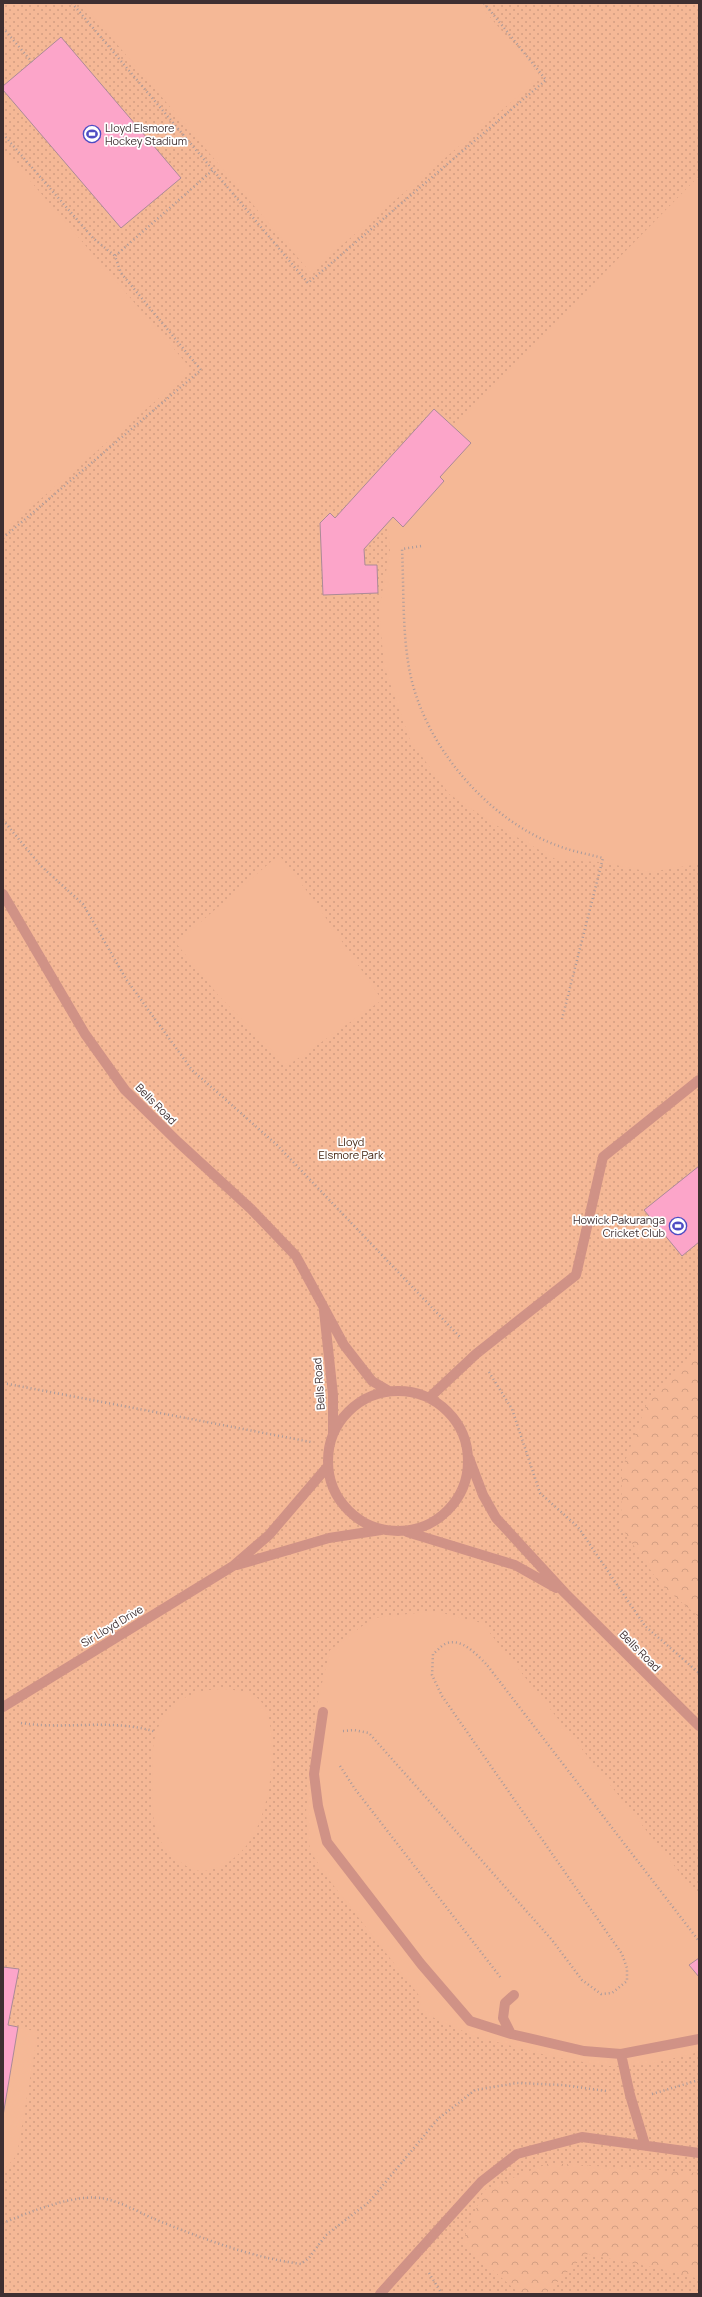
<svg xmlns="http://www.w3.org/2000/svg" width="702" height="2297" font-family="Manrope,sans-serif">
  <defs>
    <pattern id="grass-dots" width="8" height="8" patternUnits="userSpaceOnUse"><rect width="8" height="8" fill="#f5b896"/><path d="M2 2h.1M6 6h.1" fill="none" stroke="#d39e82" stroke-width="1.8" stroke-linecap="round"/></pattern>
    <pattern id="forest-crowns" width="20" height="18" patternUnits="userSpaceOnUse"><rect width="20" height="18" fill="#f5b896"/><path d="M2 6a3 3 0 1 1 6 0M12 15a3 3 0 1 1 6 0" fill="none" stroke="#d39e82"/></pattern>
  </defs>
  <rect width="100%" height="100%" fill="#feeeef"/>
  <path fill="url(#grass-dots)" d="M3 3H699V2294H3Z"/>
  <path fill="url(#forest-crowns)" d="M699 1351V1617L660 1584 621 1527 622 1469 649 1398Z
    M549 2163 699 2173V2279L666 2270 586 2254 545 2294H520L462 2243 484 2190Z"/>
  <path fill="#f5b896" d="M82 3H478L541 77 310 272Z
    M3 149 192 370 3 531Z
    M699 176V864L650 872 601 862 557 860 494 824 449 794 410 740 384 666 379 609 390 551 385 497Z
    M279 855 313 899 382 1000 287 1066 218 995 176 943Z
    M434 1611 482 1623 699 1897V2052L646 2065 608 2066 553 2057 474 2036 419 2011 421 1998 330 1881 310 1851 306 1813 316 1708 330 1650 373 1618Z
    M223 1689C236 1690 254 1691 262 1703 281 1732 271 1804 254 1834 244 1853 224 1870 202 1871 193 1871 185 1866 178 1860 170 1854 163 1847 159 1838 152 1824 153 1808 153 1793 152 1764 148 1731 171 1708 184 1694 206 1689 223 1689Z
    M18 2027 38 2032 17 2155 3 2171V2116Z"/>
  <path fill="#fca5c9" stroke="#ac8a97" d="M61 37 181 178 121 228 3 90V86Z
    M434 409 471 443 440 477 444 481 403 527 393 517 364 549 365 565H377L378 593 323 595 320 523 330 513 335 518Z
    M699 1166V1242L682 1256 644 1210Z
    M699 1958V1977L689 1965Z
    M3 1967 19 1969 8 2025 18 2027 3 2116Z"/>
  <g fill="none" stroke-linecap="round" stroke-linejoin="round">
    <path stroke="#a99a9b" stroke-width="2.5" stroke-dasharray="1 3" stroke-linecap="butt" d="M72 3 213 170
      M3 28 32 62
      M3 134 93 238 115 256
      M3 538 201 370 121 273 115 256 213 170 308 283 546 80 484 3
      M421 546 402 549C404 590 402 633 410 673 425 746 487 819 556 845 571 851 587 854 603 858L562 1019
      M3 820 41 866 83 904 126 979 192 1070 277 1145 460 1337
      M489 1372 512 1409 540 1493 578 1527 645 1626 699 1673
      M3 1383 311 1442
      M21 1723C66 1730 113 1718 156 1732
      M343 1731 354 1730 369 1733 552 1940 582 1980 601 1994 612 1993 627 1981V1968L622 1954 442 1696 432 1675 433 1654C437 1651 441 1646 445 1644 461 1636 478 1656 487 1665L699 1941
      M340 1766 355 1789 501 1978
      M652 2094 699 2080
      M3 2223C30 2212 77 2192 106 2199 124 2203 142 2214 159 2221 207 2240 250 2257 301 2264L309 2258 326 2235 369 2202 438 2119 475 2090 517 2083 563 2085 606 2091
      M429 2273 442 2294"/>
    <path stroke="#d09286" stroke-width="10" d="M3 894 85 1034 125 1090 178 1142 251 1209 296 1256 344 1345 372 1381 389 1391
      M324 1311 333 1395V1433
      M328 1461a70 70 0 1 1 140 0a70 70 0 1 1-140 0Z
      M429 1398 476 1354 576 1275 603 1157 699 1080
      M469 1458 483 1495 496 1518 565 1593 699 1726
      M407 1532 515 1565 556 1588
      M237 1565 329 1538 381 1530
      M3 1707 233 1566 269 1535 328 1466
      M323 1712 314 1774 318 1806 327 1842 421 1964 470 2021 511 2034
      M514 1995 505 2003 503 2018 511 2034 584 2051 621 2054
      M645 2145 630 2095 621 2054 699 2039
      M380 2294 481 2182 517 2154 582 2137 699 2153"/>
  </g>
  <defs>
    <symbol id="stadium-ring" viewBox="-11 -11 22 22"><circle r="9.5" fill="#fff" stroke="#4e4cc3" stroke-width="1.5"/><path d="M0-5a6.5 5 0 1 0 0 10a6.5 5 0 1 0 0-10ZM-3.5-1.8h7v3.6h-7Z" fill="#4e4cc3"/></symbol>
  </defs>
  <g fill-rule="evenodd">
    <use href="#stadium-ring" x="82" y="124" width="20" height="20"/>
    <use href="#stadium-ring" x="668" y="1216" width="20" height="20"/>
  </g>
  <g text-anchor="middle" stroke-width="3.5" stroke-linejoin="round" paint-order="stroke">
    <g font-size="11" fill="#3e2f31" stroke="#fff" text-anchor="start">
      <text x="105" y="132">Lloyd Elsmore<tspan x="105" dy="13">Hockey Stadium</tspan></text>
      <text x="665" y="1224" text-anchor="end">Howick Pakuranga<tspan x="665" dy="13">Cricket Club</tspan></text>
    </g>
    <g font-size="11" fill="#3e2f31" stroke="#fff">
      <text transform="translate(156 1104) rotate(45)" y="4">Bells Road</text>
      <text transform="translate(319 1384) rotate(-94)" y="4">Bells Road</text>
      <text transform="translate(112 1626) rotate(-31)" y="4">Sir Lloyd Drive</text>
      <text transform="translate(640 1651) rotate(45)" y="4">Bells Road</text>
    </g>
    <g font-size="11" fill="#432410" stroke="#fff">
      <text x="351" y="1146">Lloyd<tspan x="351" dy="13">Elsmore Park</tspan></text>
    </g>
  </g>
  <rect width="702" height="2297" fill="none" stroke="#3e2f31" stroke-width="8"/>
</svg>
